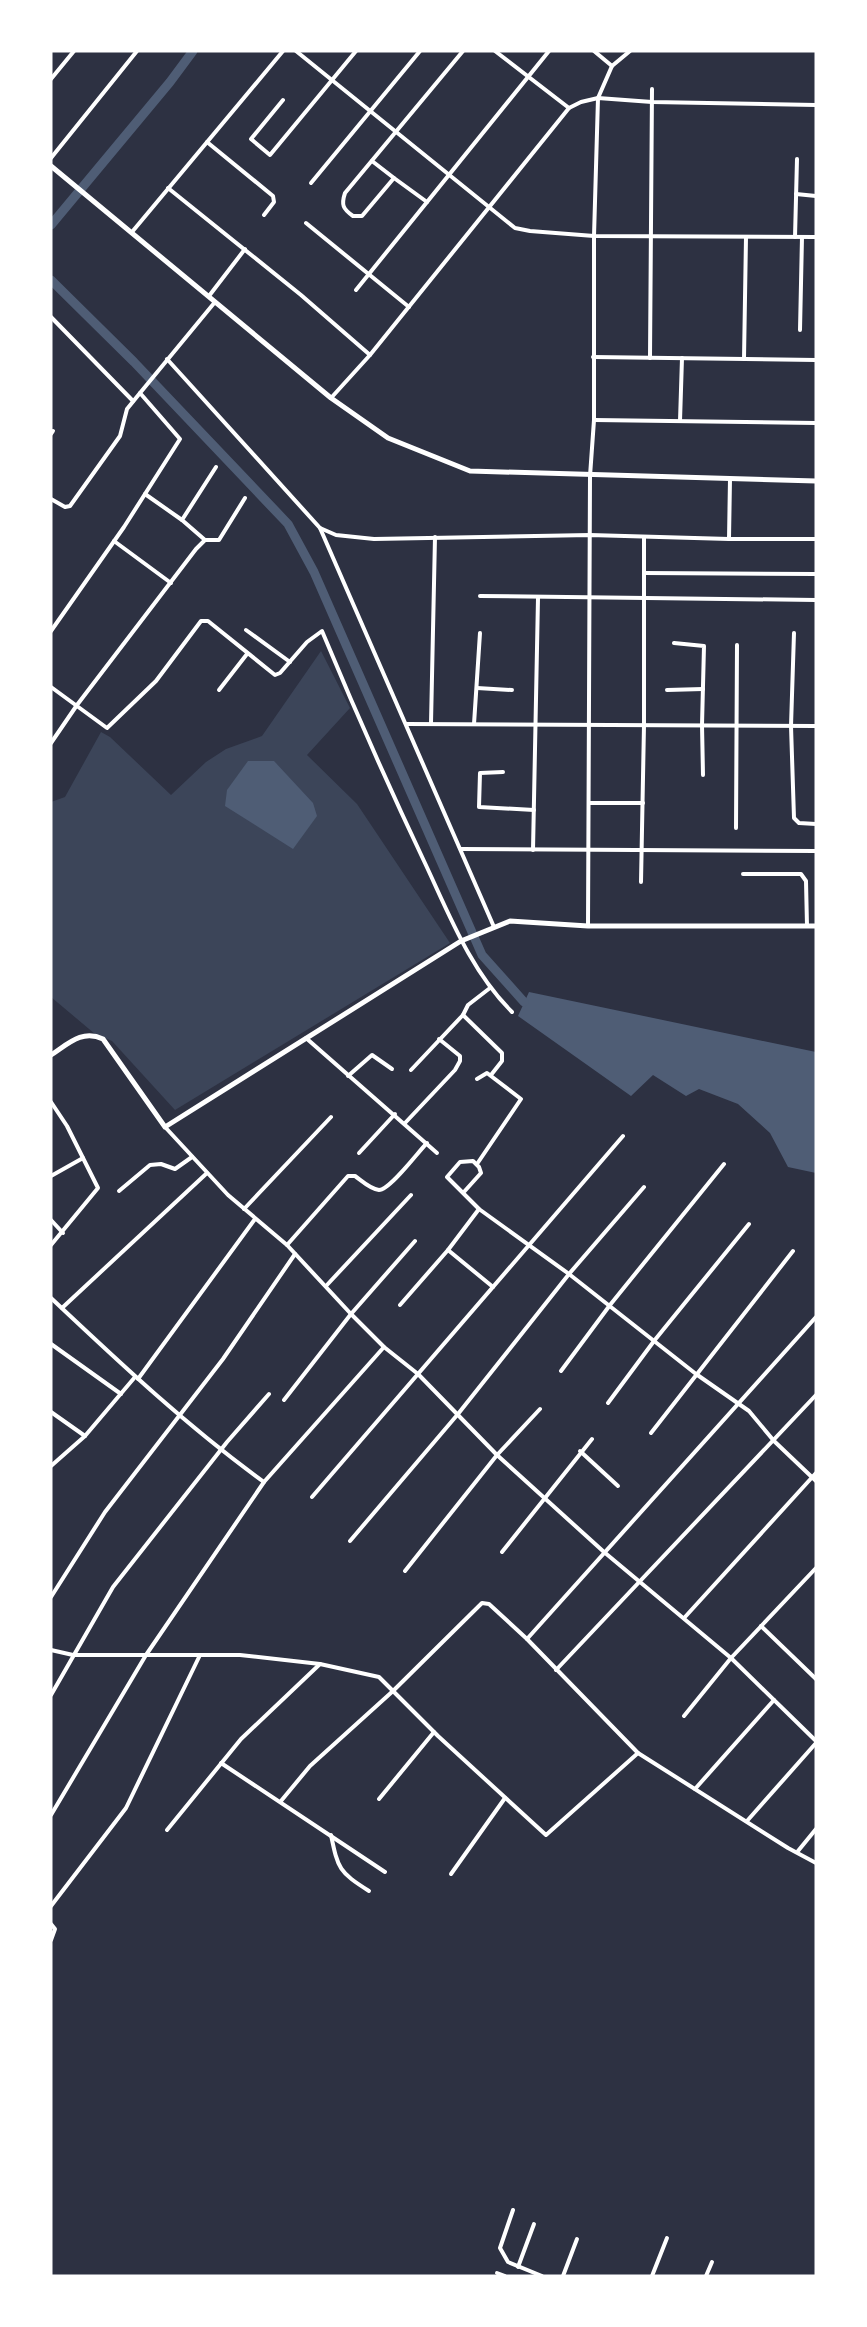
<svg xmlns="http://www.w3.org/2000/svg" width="867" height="2327" viewBox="0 0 867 2327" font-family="'Work Sans',sans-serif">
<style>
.green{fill:#3c4559}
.water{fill:#4f5d75}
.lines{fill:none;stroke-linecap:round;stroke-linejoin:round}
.canal{stroke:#4f5d75;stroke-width:9}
.minor{stroke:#fff;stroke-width:4}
.tertiary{stroke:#fff;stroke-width:5}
</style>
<rect width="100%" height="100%" fill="#2d3142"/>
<polygon class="green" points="321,651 350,708 307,755 357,804 450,943 175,1110 112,1041 95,1034 51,997 51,802 65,797 101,732 110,737 171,795 206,762 226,749 262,736"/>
<g class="water">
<polygon points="248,761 274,761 313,803 317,816 293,849 225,806 227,790"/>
<polygon points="529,992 816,1052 816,1173 788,1167 770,1133 738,1104 699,1089 686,1096 653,1075 631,1096 518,1016"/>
</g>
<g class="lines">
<g class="canal">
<polyline points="51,225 170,82 193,51"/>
<polyline points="51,280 134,362 288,524 314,572 482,955 524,1002"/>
</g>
<g class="minor">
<polyline points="296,51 515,228 530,231 594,236 816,237"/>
<polyline points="495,51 569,108"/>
<polyline points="594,51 612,66"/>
<polyline points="51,79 74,51"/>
<polyline points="283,100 251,139 270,155 356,51"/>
<polyline points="207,142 273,196 274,202 264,215"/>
<polyline points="51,158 137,51"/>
<polyline points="372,161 394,178"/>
<polyline points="311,183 420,51"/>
<polyline points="168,188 301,295 370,355"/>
<polyline points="796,194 816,196"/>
<path d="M427,202L394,178L362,216H353C343,209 341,205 345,193L463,51"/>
<polyline points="306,223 409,307"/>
<polyline points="132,232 283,51"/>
<polyline points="795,237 797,159"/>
<polyline points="356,290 549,51"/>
<polyline points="209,296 245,249"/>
<polyline points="51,317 133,401"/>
<polyline points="800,330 802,237"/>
<polyline points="593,357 816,360"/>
<polyline points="650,358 652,89"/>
<polyline points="167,359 320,528 336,535 374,539 590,535 729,539 730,479"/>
<polyline points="744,359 746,237"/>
<polyline points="331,398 370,355 569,108 581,102 598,98 612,66 630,51"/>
<polyline points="594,420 816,423"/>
<polyline points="680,421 682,358"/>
<polyline points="51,434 53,431"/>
<polyline points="145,494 182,520"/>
<polyline points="51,499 65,507 70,506 120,436 127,409 140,393"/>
<polyline points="320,528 494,927"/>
<polyline points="729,539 816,539"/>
<polyline points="205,540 182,520 216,467"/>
<polyline points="114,541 171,583"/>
<polyline points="644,573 816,574"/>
<polyline points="480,596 816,600"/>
<polyline points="246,630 290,662"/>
<polyline points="51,631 124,527 180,439 140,393 215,302"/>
<polyline points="794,633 791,726 794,818 799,823 816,824"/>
<polyline points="674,643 704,646 702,725 703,775"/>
<path d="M51,687L107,728L156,681L201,621H208L275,675L280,673L307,642L322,631C354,708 388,785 424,861C449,914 470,970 512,1012"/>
<polyline points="477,688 512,690"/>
<polyline points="219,690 247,654"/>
<polyline points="667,690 703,689"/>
<polyline points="431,723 435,537"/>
<polyline points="407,724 816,726"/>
<polyline points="474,724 480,633"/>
<polyline points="51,743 77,705 196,549 205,540 219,540 245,498"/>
<polyline points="503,772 480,773 479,807 534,810"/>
<polyline points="589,803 643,803"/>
<polyline points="736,828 737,645"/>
<polyline points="461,849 816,851"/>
<polyline points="533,850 538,598"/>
<polyline points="743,874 801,874 806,881 807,926"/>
<polyline points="641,882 644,725 644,537"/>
<polyline points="588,926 590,476 594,420 594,236 598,98 652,102 816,105"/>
<polyline points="463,1015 502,1053 502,1061 491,1075"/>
<polyline points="306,1038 437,1153"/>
<polyline points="411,1070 463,1015 468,1005 490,988"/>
<polyline points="348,1076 372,1055 392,1069"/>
<polyline points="477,1079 487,1073 521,1099 477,1164"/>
<polyline points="51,1102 67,1126 98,1188 51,1245"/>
<polyline points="405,1123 455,1070 460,1061 460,1056 439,1039"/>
<polyline points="165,1127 228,1195 287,1245 351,1314 384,1347 418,1374 497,1455 604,1552 731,1658 816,1741"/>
<polyline points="359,1153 395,1114"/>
<polyline points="51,1176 83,1158"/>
<polyline points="119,1191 150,1165 161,1164 175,1169 192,1157"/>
<polyline points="463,1193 481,1173 479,1167 473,1161 460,1162 447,1177 479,1209 569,1274 696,1374 749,1411 774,1441 816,1481"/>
<polyline points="244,1209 331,1117"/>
<polyline points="479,1209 448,1250 493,1287"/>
<polyline points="51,1220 63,1233"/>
<path d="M287,1245L348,1176H355C362,1181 370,1189 379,1190C390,1190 418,1152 427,1143"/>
<polyline points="326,1286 411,1195"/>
<path d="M51,1298C120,1363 188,1427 264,1482L146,1655L51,1815"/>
<polyline points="400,1305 448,1250"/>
<polyline points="62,1308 207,1173"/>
<polyline points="51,1344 121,1394"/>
<polyline points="561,1371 610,1305 724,1164"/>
<polyline points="138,1379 255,1219"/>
<polyline points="284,1400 351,1314 415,1241"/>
<polyline points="608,1403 654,1341 749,1224"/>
<polyline points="51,1412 85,1436"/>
<polyline points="651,1433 793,1251"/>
<polyline points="580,1451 618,1486"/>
<polyline points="51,1466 85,1436 135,1377"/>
<polyline points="264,1482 384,1347"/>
<polyline points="312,1497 623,1136"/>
<polyline points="350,1541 458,1414 569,1274 644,1187"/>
<polyline points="502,1552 592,1439"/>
<polyline points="405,1571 497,1455 540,1409"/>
<polyline points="51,1597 105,1512 223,1359 295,1254"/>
<polyline points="685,1617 816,1473"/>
<polyline points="761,1626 816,1679"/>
<polyline points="527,1639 816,1317"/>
<polyline points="51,1650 73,1655 240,1655 320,1664 379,1677 438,1736 546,1835 638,1753 788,1848 816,1863"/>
<polyline points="556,1670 816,1395"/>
<polyline points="51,1695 113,1587 227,1442 269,1394"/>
<polyline points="684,1716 731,1658 816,1568"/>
<polyline points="221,1763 385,1872"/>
<polyline points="695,1789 774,1700"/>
<polyline points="379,1799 434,1732"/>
<polyline points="281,1801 310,1766 393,1691 482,1603 489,1604 527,1639 638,1753"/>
<polyline points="747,1821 816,1743"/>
<polyline points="167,1830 241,1739 320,1664"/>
<path d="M331,1835C338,1869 339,1872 369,1891"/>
<polyline points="798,1851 816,1829"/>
<polyline points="451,1874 505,1798"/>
<polyline points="51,1906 126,1808 200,1655"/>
<polyline points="51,1924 55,1929 51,1940"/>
<polyline points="513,2210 500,2248 508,2262 542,2276"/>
<polyline points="518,2267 534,2224"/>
<polyline points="497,2273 505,2276"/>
<polyline points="563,2276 577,2239"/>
<polyline points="652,2276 667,2238"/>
<polyline points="706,2276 712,2262"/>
</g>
<g class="tertiary">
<polyline points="51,166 331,398 388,438 470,471 816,481"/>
<path d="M51,1055C68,1044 82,1029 103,1039L165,1127L461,941L510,921L588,926H816"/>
</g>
</g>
<rect width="867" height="2327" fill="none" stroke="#ffffff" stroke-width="105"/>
</svg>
